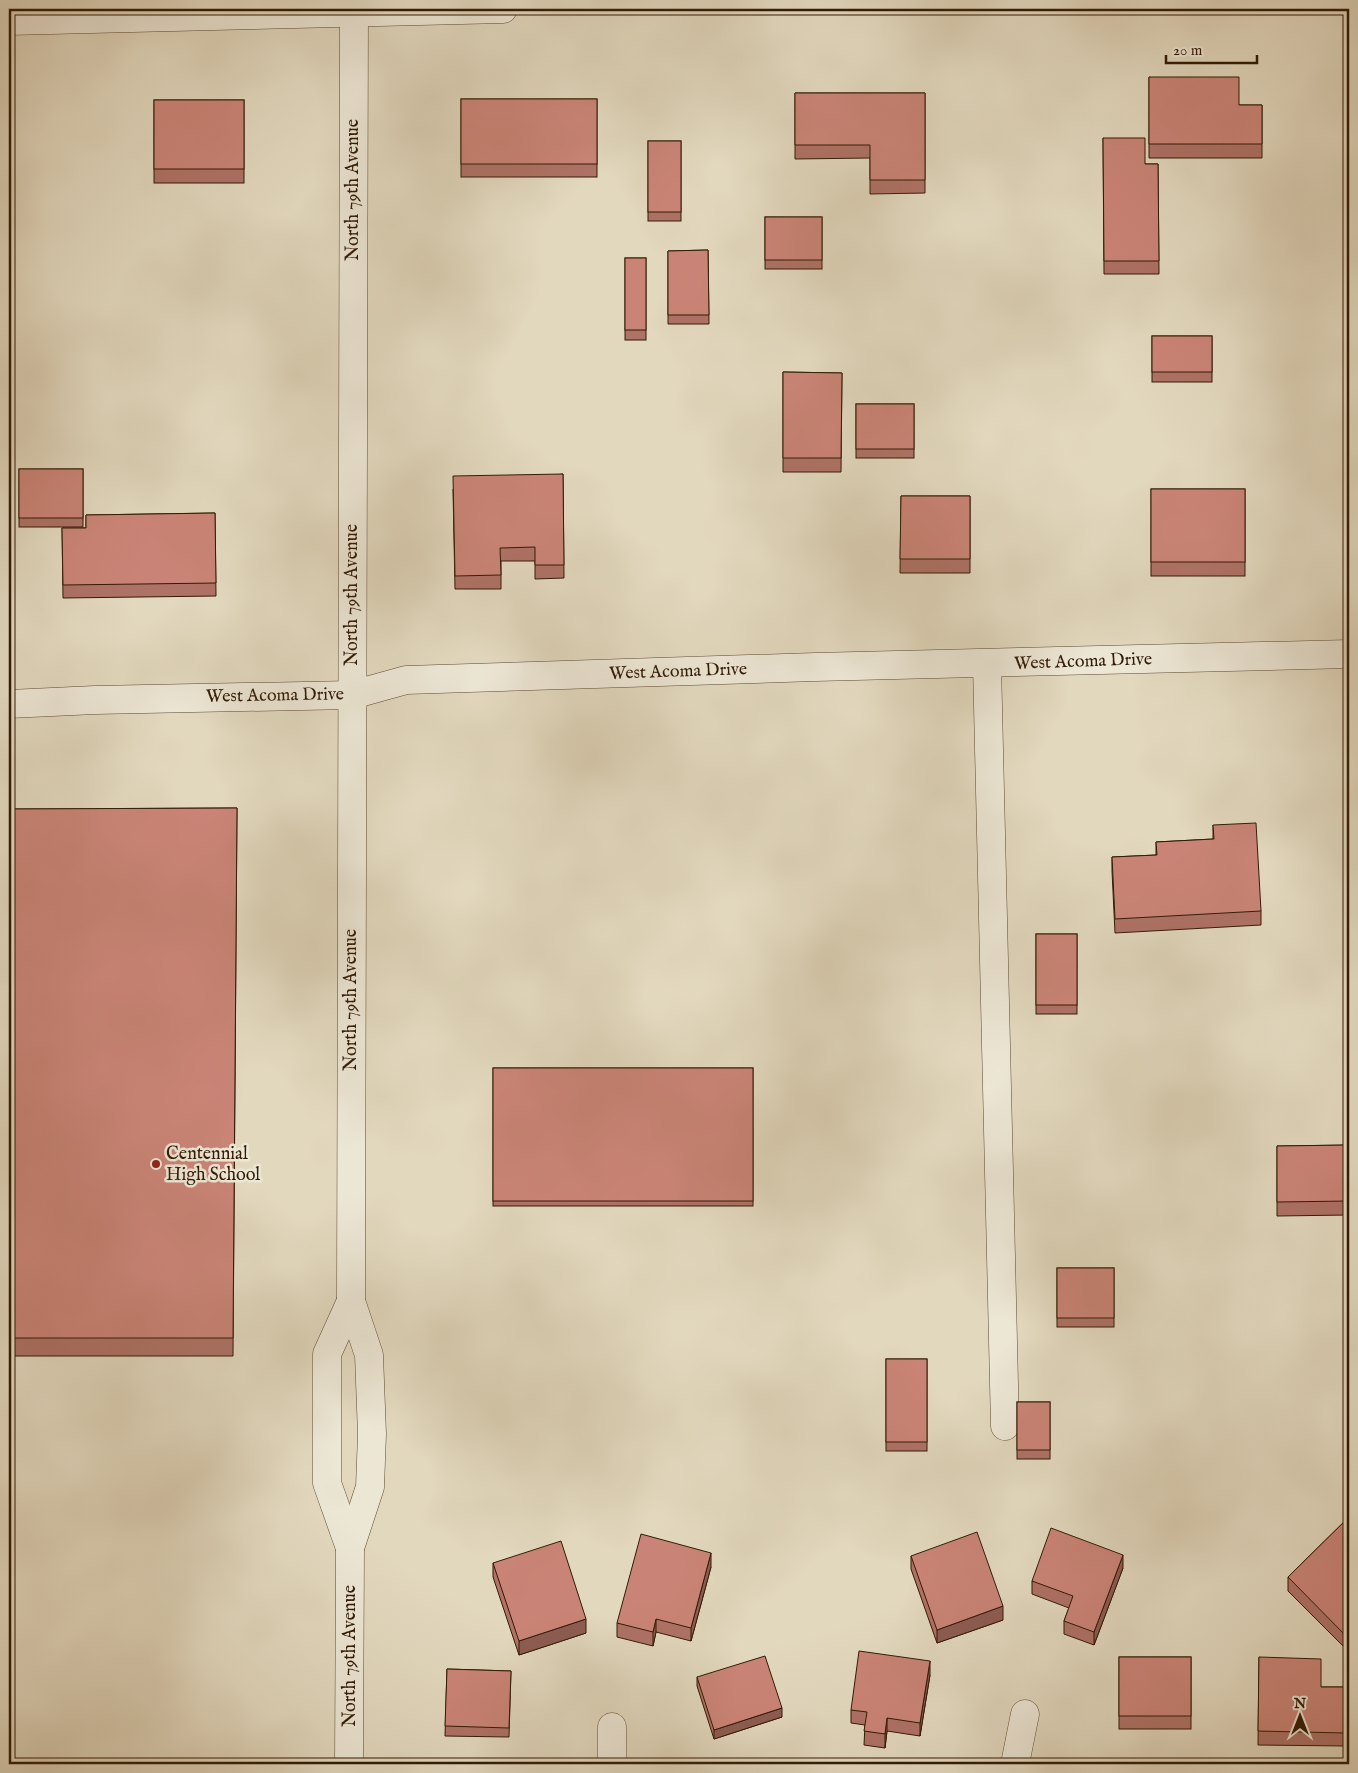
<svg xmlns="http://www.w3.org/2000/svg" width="1358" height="1773" viewBox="0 0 1358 1773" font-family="'IM FELL English',serif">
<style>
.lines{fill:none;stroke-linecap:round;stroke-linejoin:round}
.minor-casing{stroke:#5e4a33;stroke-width:29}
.minor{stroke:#ece6d5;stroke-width:28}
.wall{fill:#ae7266;stroke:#321b05}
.shaded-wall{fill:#8d5c53;stroke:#321b05}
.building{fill:#ca8477;stroke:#321b05}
.poi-dot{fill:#8f2418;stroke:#ece6d5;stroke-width:2}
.labels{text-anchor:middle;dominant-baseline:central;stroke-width:5;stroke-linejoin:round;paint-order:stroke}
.street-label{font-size:18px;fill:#321b05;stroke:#ece6d5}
.poi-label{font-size:18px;fill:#321b05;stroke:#ece6d5;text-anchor:start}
</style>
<rect width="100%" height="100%" fill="#e2d8be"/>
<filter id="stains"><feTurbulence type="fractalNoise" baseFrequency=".004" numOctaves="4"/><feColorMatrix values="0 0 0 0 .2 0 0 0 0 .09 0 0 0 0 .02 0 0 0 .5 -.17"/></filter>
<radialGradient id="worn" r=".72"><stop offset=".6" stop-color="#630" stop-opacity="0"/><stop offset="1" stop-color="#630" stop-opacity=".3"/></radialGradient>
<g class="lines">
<defs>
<g id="minor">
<polyline points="9,21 503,9"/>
<polyline points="987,664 1005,1426"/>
<polyline points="9,704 95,700 352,695 406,680 815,667 1349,654"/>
<polyline points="350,1548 327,1483 327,1354 351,1301"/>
<polyline points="612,1727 612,1764"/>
<polyline points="349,1764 350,1548 370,1487 372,1434 369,1355 351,1301 354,9"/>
<polyline points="1015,1764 1025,1714"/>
</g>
</defs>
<use href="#minor" class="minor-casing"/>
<use href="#minor" class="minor"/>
</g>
<g class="wall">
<polygon points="1149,77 1239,105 1262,105 1262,158 1149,158"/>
<polygon points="795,93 925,93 925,193 870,194 870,158 795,159"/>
<rect x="461" y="99" width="136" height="78"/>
<rect x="154" y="100" width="90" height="83"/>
<polygon points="1103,138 1145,164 1158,164 1159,274 1104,274"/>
<rect x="648" y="141" width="33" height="80"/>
<rect x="765" y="217" width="57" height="52"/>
<polygon points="708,250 709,324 668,324 668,251"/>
<rect x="625" y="258" width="21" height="82"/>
<rect x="1152" y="336" width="60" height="46"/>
<polygon points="783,372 842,373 841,472 783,472"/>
<rect x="856" y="404" width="58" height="54"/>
<rect x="19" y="469" width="64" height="58"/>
<polygon points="563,474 564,578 535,579 535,561 501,561 501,589 455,589 453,489"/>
<rect x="1151" y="489" width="94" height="87"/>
<polygon points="901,496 970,496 970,573 900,573"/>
<polygon points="215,513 216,596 63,598 62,528 86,528 86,515"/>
<polygon points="237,808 233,1356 9,1356 9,809"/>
<polygon points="1213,825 1261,911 1261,925 1115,933 1112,871 1112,857 1156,855 1156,842 1213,839"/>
<rect x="1036" y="934" width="41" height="80"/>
<rect x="493" y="1068" width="260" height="138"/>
<polygon points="1349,1145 1349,1215 1277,1216 1277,1146"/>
<rect x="1057" y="1268" width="57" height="59"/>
<rect x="886" y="1359" width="41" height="92"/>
<rect x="1017" y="1402" width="33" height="57"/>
<polygon points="1349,1517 1349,1652 1288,1591 1288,1577"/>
<polygon points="911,1556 1003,1620 937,1643 911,1569"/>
<polygon points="493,1563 586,1633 519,1655 493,1577"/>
<polygon points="711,1567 691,1641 656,1632 653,1646 617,1637 617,1623"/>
<polygon points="1123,1568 1094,1645 1064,1634 1064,1621 1069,1608 1032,1594 1032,1581"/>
<rect x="1119" y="1657" width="72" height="72"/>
<polygon points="1259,1657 1321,1687 1346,1687 1345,1746 1258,1745"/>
<polygon points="447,1669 511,1671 509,1737 445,1736"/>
<polygon points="930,1675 920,1736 887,1731 885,1748 864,1745 865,1725 851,1723 851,1710"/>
<polygon points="697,1677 782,1717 714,1739 697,1686"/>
</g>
<g class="shaded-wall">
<polygon points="711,1553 711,1567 691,1641 691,1628"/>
<polygon points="1123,1555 1123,1568 1094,1645 1094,1632"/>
<polygon points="1003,1606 1003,1620 937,1643 937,1630"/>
<polygon points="586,1619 586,1633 519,1655 519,1641"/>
<polygon points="656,1619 656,1632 653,1646 653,1632"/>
<polygon points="930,1661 930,1675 920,1736 920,1723"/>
<polygon points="782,1708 782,1717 714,1739 714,1730"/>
<polygon points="887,1718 887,1731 885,1748 885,1734"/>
</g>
<g class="building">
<polygon points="1149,77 1239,77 1239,105 1262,105 1262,144 1149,144"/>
<polygon points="795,93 925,93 925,180 870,180 870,145 795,145"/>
<rect x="461" y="99" width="136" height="65"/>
<rect x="154" y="100" width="90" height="69"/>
<polygon points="1103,138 1145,138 1145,164 1158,164 1159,261 1104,261"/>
<rect x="648" y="141" width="33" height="71"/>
<rect x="765" y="217" width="57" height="43"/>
<polygon points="708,250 709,315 668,315 668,251"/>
<rect x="625" y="258" width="21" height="72"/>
<rect x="1152" y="336" width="60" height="36"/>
<polygon points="783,372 842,373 841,458 783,458"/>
<rect x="856" y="404" width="58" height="45"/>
<rect x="19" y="469" width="64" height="49"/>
<polygon points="563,474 564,565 535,565 535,547 500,548 501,575 455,576 453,476"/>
<rect x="1151" y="489" width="94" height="73"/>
<polygon points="901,496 970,496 970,559 900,559"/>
<polygon points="215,513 216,583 63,585 62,528 86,528 86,515"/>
<polygon points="237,808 233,1338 9,1338 9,809"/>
<polygon points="1256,823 1261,911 1115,919 1112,857 1157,855 1156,842 1214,839 1213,825"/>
<rect x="1036" y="934" width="41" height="71"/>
<rect x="493" y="1068" width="260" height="133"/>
<polygon points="1349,1145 1349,1201 1277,1202 1277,1146"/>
<rect x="1057" y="1268" width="57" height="50"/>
<rect x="886" y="1359" width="41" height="83"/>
<rect x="1017" y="1402" width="33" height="48"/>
<polygon points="1349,1517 1349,1639 1288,1577"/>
<polygon points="1051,1528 1123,1555 1094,1632 1064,1621 1073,1596 1032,1581"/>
<polygon points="977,1532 1003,1606 937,1630 911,1556"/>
<polygon points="641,1534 711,1553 691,1628 656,1619 653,1632 617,1623"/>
<polygon points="561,1541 586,1619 519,1641 493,1563"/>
<polygon points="859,1651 930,1661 920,1723 887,1718 885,1734 864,1731 867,1712 851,1710"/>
<polygon points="765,1656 782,1708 714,1730 697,1677"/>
<rect x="1119" y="1657" width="72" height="59"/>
<polygon points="1259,1657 1321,1659 1321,1687 1346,1687 1345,1733 1258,1731"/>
<polygon points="447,1669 511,1671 509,1728 445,1726"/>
</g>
<circle class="poi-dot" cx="156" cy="1164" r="5"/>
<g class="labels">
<g class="street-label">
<text transform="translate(353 190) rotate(-90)">North 79th Avenue</text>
<text transform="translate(352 595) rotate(-90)">North 79th Avenue</text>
<text transform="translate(1083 662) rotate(-2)">West Acoma Drive</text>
<text transform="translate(678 672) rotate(-2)">West Acoma Drive</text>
<text transform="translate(275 696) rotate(-1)">West Acoma Drive</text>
<text transform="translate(351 1000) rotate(-90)">North 79th Avenue</text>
<text transform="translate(350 1656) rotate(-90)">North 79th Avenue</text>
</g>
<g class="poi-label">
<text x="166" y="1154">Centennial<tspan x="166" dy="21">High School</tspan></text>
</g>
</g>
<rect width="1358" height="1773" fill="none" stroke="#e2d8be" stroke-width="30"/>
<rect x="10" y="10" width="1338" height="1753" fill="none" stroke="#321b05" stroke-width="2.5"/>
<rect x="15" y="15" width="1328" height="1743" fill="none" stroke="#321b05"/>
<g transform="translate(1300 1716)" stroke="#ece6d5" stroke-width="4" paint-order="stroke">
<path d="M0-4L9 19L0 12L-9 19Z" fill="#321b05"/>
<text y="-8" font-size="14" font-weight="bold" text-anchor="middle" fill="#321b05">N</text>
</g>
<path d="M1166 55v8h91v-8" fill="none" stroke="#321b05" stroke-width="2.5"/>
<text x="1173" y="55" font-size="15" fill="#321b05" stroke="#ece6d5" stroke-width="4" paint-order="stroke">20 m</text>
<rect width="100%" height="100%" filter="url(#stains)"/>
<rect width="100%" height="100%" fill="url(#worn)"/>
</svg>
